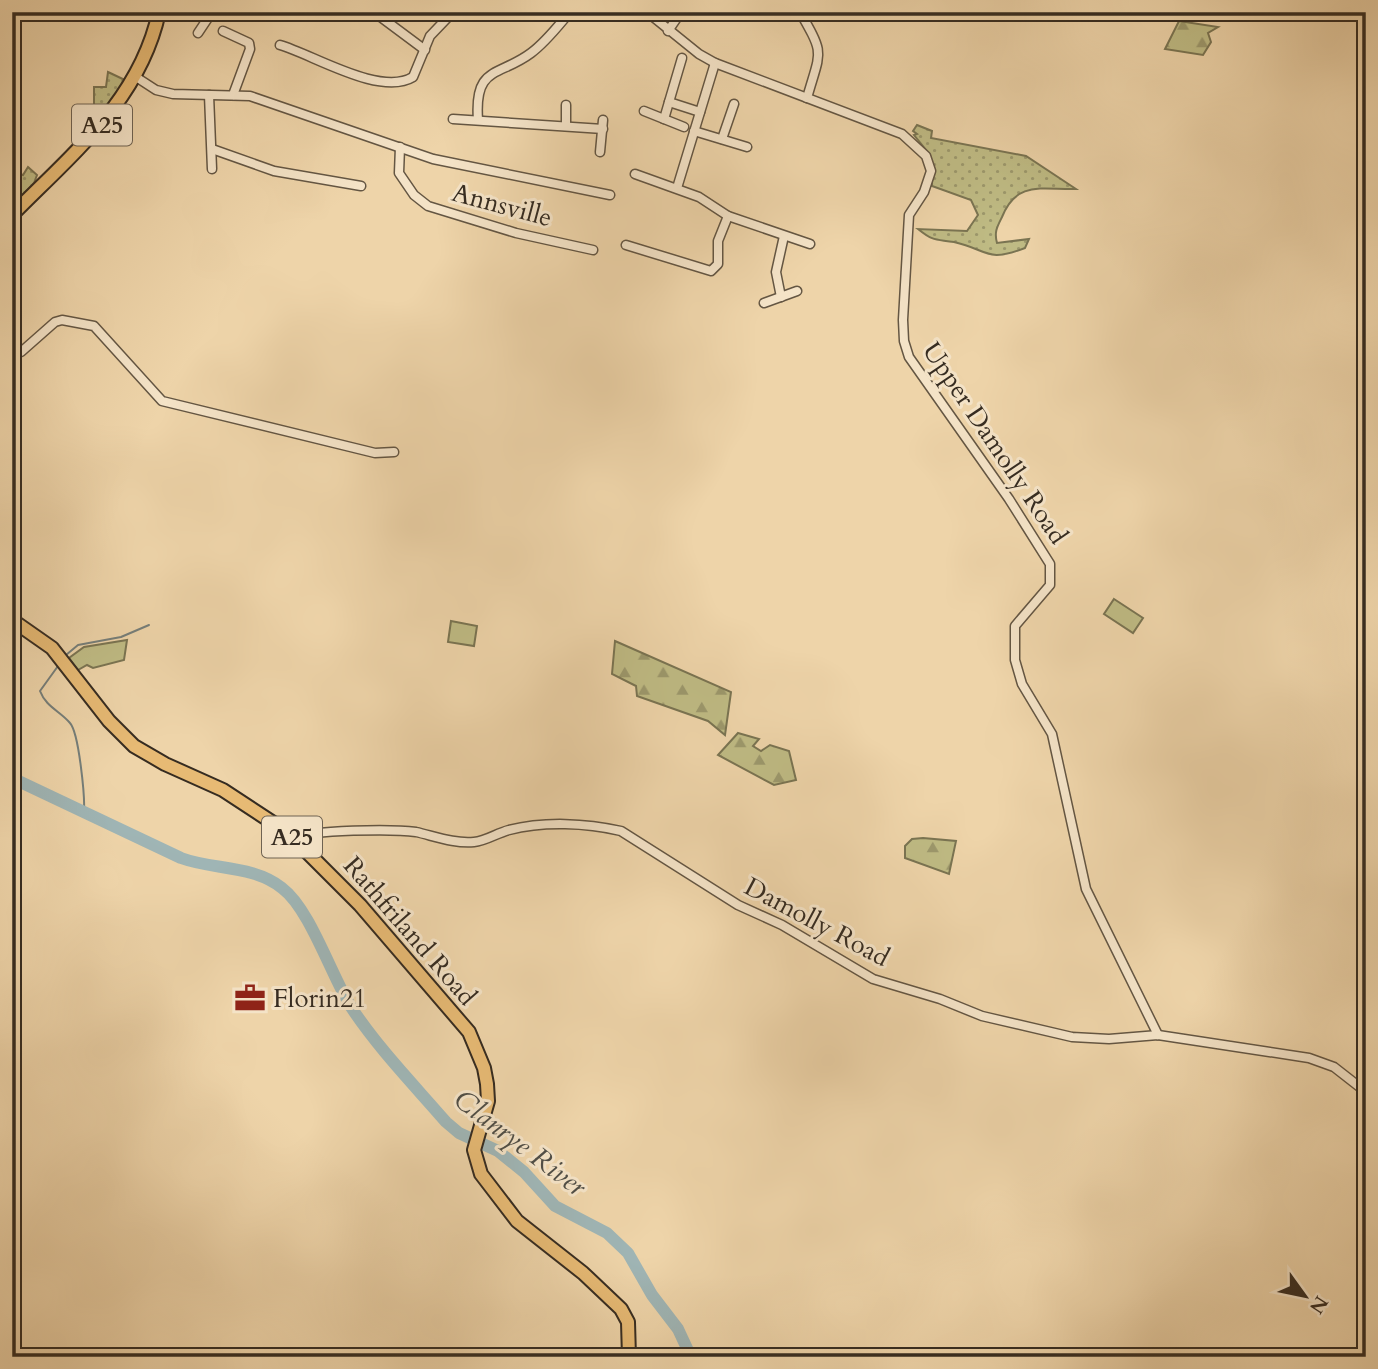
<svg xmlns="http://www.w3.org/2000/svg" width="1378" height="1369" viewBox="0 0 1378 1369" font-family="Cardo,serif">
<style>
.grass{fill:url(#grass-dots);stroke:#7a7452;stroke-width:2}
.forest{fill:url(#forest-firs);stroke:#7a7452;stroke-width:2}
.park{fill:#bfbb84;stroke:#7a7452;stroke-width:2}
.lines{fill:none;stroke-linecap:round;stroke-linejoin:round}
.stream{stroke:#757e7a;stroke-width:2}
.river{stroke:#9fb5b5;stroke-width:12}
.minor-casing{stroke:#645643;stroke-width:11}
.primary-casing{stroke:#362c21;stroke-width:16}
.minor{stroke:#f4e3c7;stroke-width:8}
.primary{stroke:#e7ba74;stroke-width:12}
.labels{text-anchor:middle;dominant-baseline:central;stroke-width:6;stroke-linejoin:round;paint-order:stroke}
.shield{fill:#f4e3c7;stroke:#6f6353;stroke-width:2}
.shield-label{font-size:24px;font-weight:bold;fill:#362c21}
.street-label{font-size:26px;fill:#362c21;stroke:#f4e3c7}
.poi-label{font-size:26px;fill:#362c21;stroke:#f4e3c7;text-anchor:start}
.water-label{font-size:28px;font-style:italic;fill:#504e46;stroke:#f4e3c7}
</style>
<defs>
<pattern id="grass-dots" width="8" height="8" patternUnits="userSpaceOnUse" patternTransform="scale(1.75)"><rect width="8" height="8" fill="#bfbb84"/><path d="M2 2h.1M6 6h.1" fill="none" stroke="#9c986c" stroke-width="1.8" stroke-linecap="round"/></pattern>
<pattern id="forest-firs" width="22" height="20" patternUnits="userSpaceOnUse" patternTransform="scale(1.75)"><rect width="22" height="20" fill="#bfbb84"/><path d="M5 1l3.5 6h-7zM16 11l3.5 6h-7z" fill="#9c986c"/></pattern>
</defs>
<rect width="100%" height="100%" fill="#eed4a9"/>
<filter id="stains"><feTurbulence type="fractalNoise" baseFrequency=".00286" numOctaves="4"/><feColorMatrix values="0 0 0 0 .2 0 0 0 0 .09 0 0 0 0 .02 0 0 0 .5 -.17"/></filter>
<radialGradient id="worn" r=".72"><stop offset=".6" stop-color="#630" stop-opacity="0"/><stop offset="1" stop-color="#630" stop-opacity=".3"/></radialGradient>
<g class="grass">
<polygon points="108,72 127,81 108,111 94,111 94,87 106,87"/>
<path d="M917,125L932,131L931,138L1026,156L1076,189C1042,190 1017,180 1002,217C997,227 994,232 997,243L1029,239L1025,248C986,263 989,250 954,242C936,239 934,242 918,229L967,231L978,215L971,200L932,186L930,155L914,135L917,134L913,131Z"/>
<polygon points="28,167 37,175 34,183 12,206 12,172 23,175"/>
</g>
<g class="forest">
<polygon points="1179,21 1218,27 1208,33 1211,42 1203,55 1165,49"/>
<polygon points="615,641 731,692 725,735 708,721 637,696 636,686 612,674"/>
<polygon points="738,733 759,739 753,746 761,751 770,745 789,751 796,780 774,785 718,755"/>
<polygon points="923,838 956,841 949,874 905,858 905,846 912,839"/>
</g>
<g class="park">
<polygon points="1114,599 1143,618 1133,633 1104,614"/>
<polygon points="451,621 477,626 474,646 448,642"/>
<polygon points="127,640 124,660 93,668 87,665 78,670 69,658 84,647"/>
</g>
<g class="lines">
<g class="stream">
<polyline points="66,655 78,645 121,637 149,625"/>
<path d="M58,666L40,691C46,707 60,711 70,723C79,733 85,797 84,812"/>
</g>
<path class="river" d="M12,778L181,858C213,870 253,865 282,888C310,909 331,975 351,1007C378,1048 414,1085 446,1122L459,1133L498,1151L524,1172L555,1206L607,1233L628,1253L652,1295L678,1329L691,1357"/>
<defs>
<g id="minor">
<polyline points="374,12 425,50"/>
<polyline points="647,12 699,54 715,63 902,134 926,156 931,171 924,192 909,215 903,320 904,341 909,357 1009,499 1050,564 1050,585 1015,626 1015,660 1022,684 1052,734 1086,889 1158,1035"/>
<path d="M800,12C825,56 821,49 807,98"/>
<polyline points="223,31 249,43 250,49 233,95"/>
<polyline points="668,31 681,12"/>
<polyline points="198,33 212,12"/>
<path d="M280,45C312,54 380,97 413,77L430,36L453,12"/>
<polyline points="136,77 156,90 173,94 250,96 433,159 610,195"/>
<polyline points="209,95 212,169"/>
<polyline points="669,102 700,112"/>
<polyline points="644,111 684,127"/>
<polyline points="453,119 603,129"/>
<polyline points="664,119 682,58"/>
<path d="M478,120C474,65 499,77 531,53C546,42 558,26 570,12"/>
<polyline points="566,126 566,105"/>
<polyline points="694,131 747,147"/>
<polyline points="722,139 734,104"/>
<polyline points="400,147 399,173 414,195 428,206 516,233 593,250"/>
<polyline points="212,149 274,171 361,186"/>
<polyline points="600,152 603,120"/>
<polyline points="677,188 715,63"/>
<polyline points="728,216 810,244"/>
<polyline points="626,245 711,271 718,264 718,241 728,216 699,197 635,174"/>
<polyline points="781,297 776,272 784,236"/>
<polyline points="764,303 797,291"/>
<polyline points="12,351 21,352 55,322 62,320 94,326 162,401 375,453 394,452"/>
<path d="M295,839C310,829 395,829 416,832C434,836 455,844 474,842C486,841 497,833 509,830C544,821 586,823 621,831L738,905L782,925L873,979L940,999L982,1016L1072,1037L1109,1039L1158,1035L1309,1058L1334,1067L1366,1092"/>
</g>
<g id="primary">
<path d="M12,215C72,154 140,100 159,12"/>
<polyline points="12,620 52,648 109,721 134,746 165,764 223,790 287,832 360,905 469,1032 484,1068 487,1084 488,1101 474,1150 481,1174 517,1221 583,1273 621,1309 628,1322 629,1357"/>
</g>
</defs>
<use href="#minor" class="minor-casing"/>
<use href="#primary" class="primary-casing"/>
<use href="#minor" class="minor"/>
<use href="#primary" class="primary"/>
</g>
<defs>
<symbol id="office-bare" viewBox="-9 -9 18 18"><path d="M-6-3h4V-5.5h4V-3h4V5H-6ZM-1-4.5V-3h2v-1.5ZM-6 0V1H6V0Z" fill="#8f2418" stroke="#f4e3c7" stroke-width="2.5" paint-order="stroke"/></symbol>
</defs>
<g fill-rule="evenodd">
<use href="#office-bare" x="228" y="976" width="44" height="44"/>
</g>
<g class="labels">
<g class="shield">
<rect x="72" y="104.5" width="60" height="41" rx="5"/>
<rect x="262" y="816.5" width="60" height="41" rx="5"/>
</g>
<g class="shield-label">
<text x="102" y="125">A25</text>
<text x="292" y="837">A25</text>
</g>
<g class="street-label">
<text transform="translate(502 205) rotate(15)">Annsville</text>
<text transform="translate(995 443) rotate(56)">Upper Damolly Road</text>
<text transform="translate(817 922) rotate(28)">Damolly Road</text>
<text transform="translate(410 931) rotate(49)">Rathfriland Road</text>
</g>
<g class="poi-label">
<text x="273" y="998">Florin21</text>
</g>
<g class="water-label">
<text transform="translate(520 1143) rotate(37)">Clanrye River</text>
</g>
</g>
<rect width="1378" height="1369" fill="none" stroke="#eed4a9" stroke-width="42"/>
<rect x="14" y="14" width="1350" height="1341" fill="none" stroke="#362c21" stroke-width="3.5"/>
<rect x="21" y="21" width="1336" height="1327" fill="none" stroke="#362c21" stroke-width="2"/>
<g transform="translate(1305 1296) rotate(123)" stroke="#f4e3c7" stroke-width="5" paint-order="stroke">
<path d="M0-5L12 26L0 18L-12 26Z" fill="#362c21"/>
<text y="-10" font-size="19" font-weight="bold" text-anchor="middle" fill="#362c21">N</text>
</g>
<rect width="100%" height="100%" filter="url(#stains)"/>
<rect width="100%" height="100%" fill="url(#worn)"/>
</svg>
